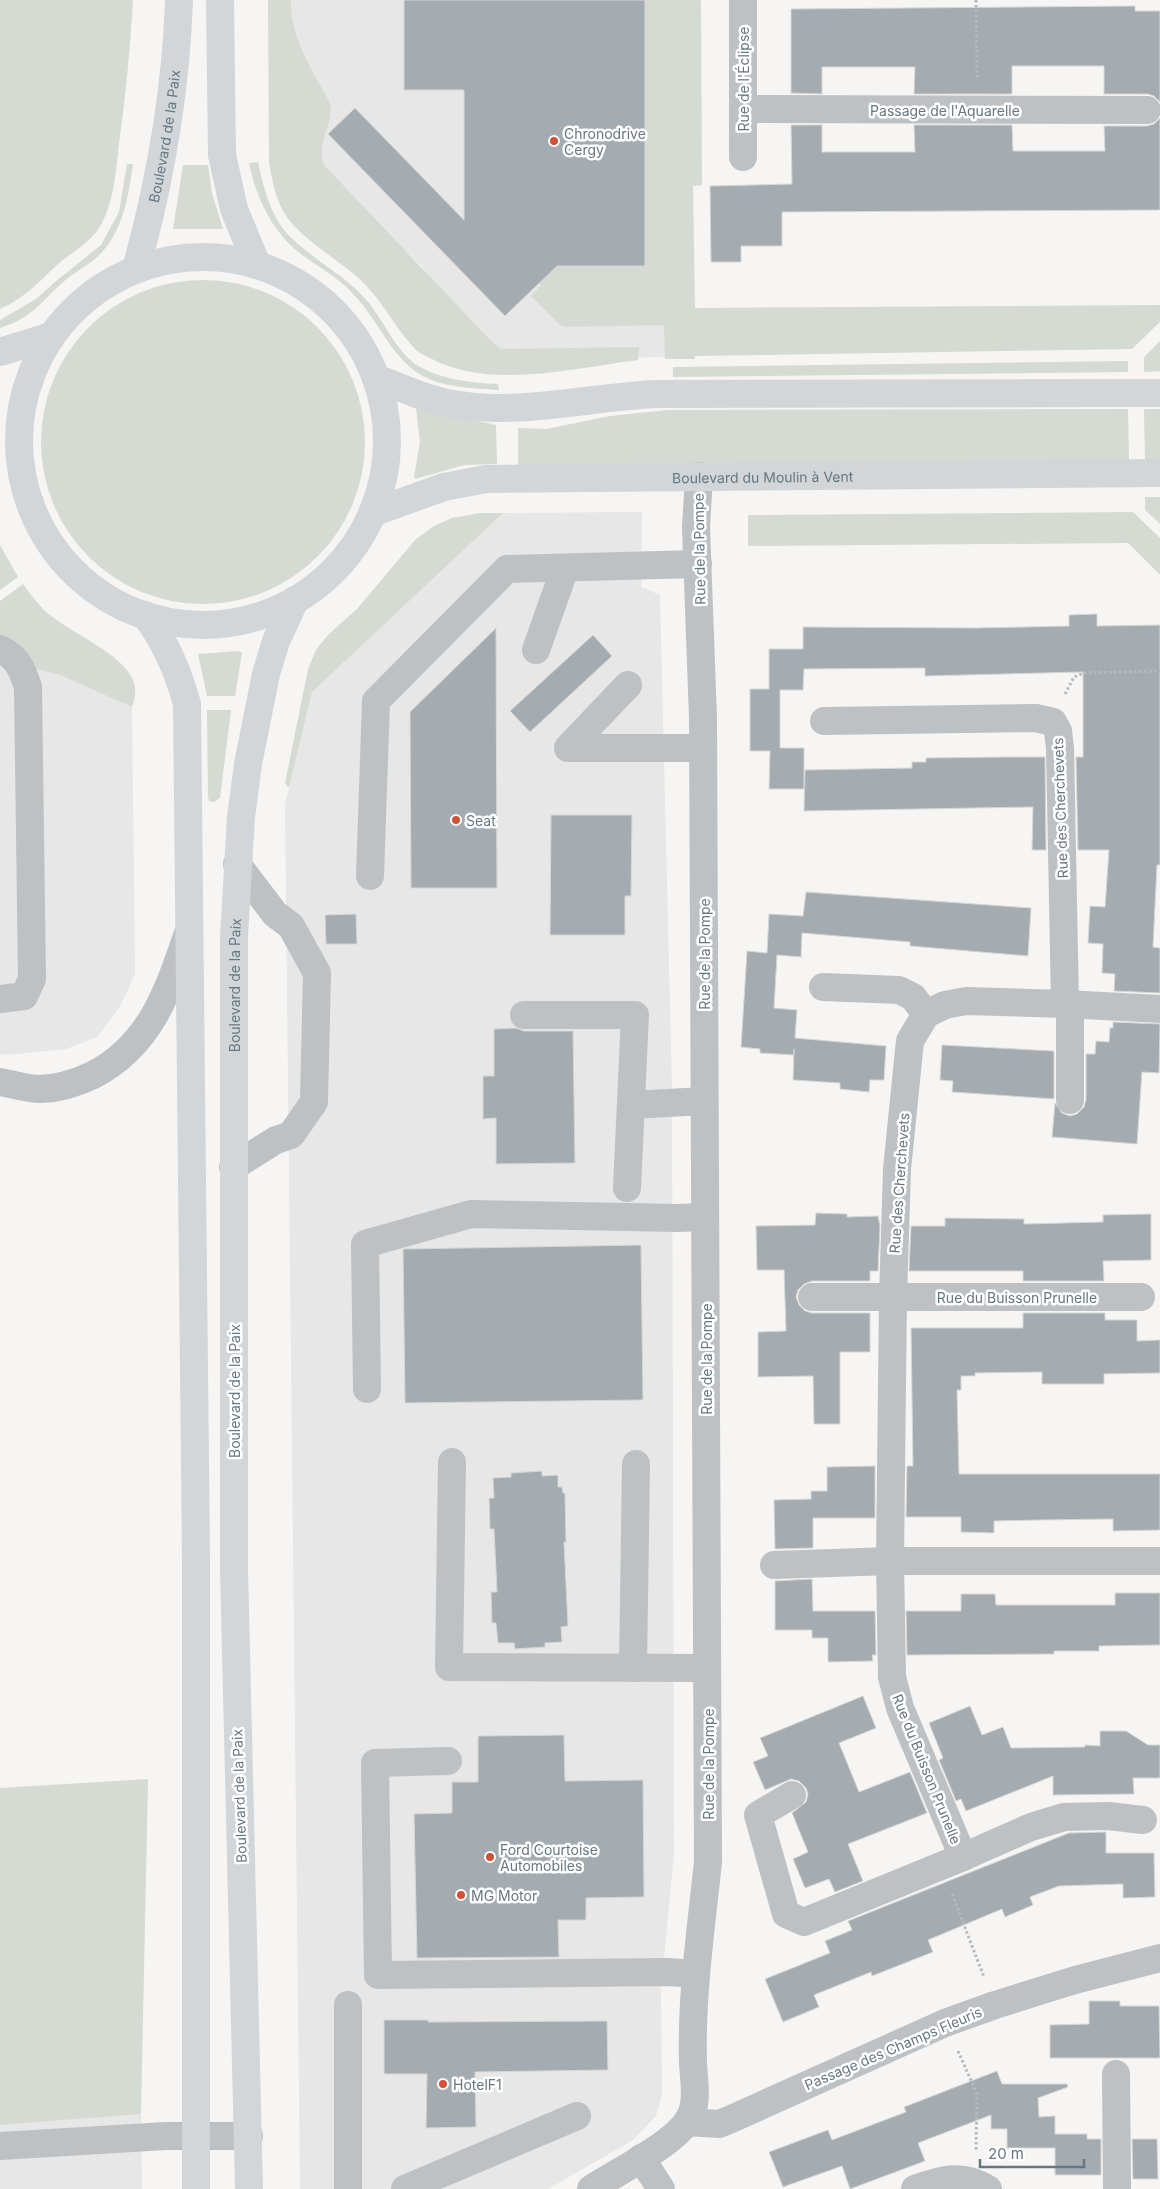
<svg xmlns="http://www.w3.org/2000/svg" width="1160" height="2189" viewBox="0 0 1160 2189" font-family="Inter,sans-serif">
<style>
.built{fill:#e6e7e6}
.green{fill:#d5dad2}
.building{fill:#a5acb1;stroke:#d7d7d5}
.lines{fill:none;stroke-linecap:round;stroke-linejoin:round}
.path{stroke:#b7babc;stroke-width:3;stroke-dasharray:2.5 2.5;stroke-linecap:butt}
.minor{stroke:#bdc1c4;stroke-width:28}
.major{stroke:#d2d6d9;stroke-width:28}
.poi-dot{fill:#d25036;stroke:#fff;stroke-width:2}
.labels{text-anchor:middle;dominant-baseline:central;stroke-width:5;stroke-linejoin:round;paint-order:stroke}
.street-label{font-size:14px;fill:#677781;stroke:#fff}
.poi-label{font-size:14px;fill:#677781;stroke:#fff;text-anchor:start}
</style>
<rect width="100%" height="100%" fill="#f6f5f3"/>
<g class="built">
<polygon points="277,0 692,0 694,356 503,362 465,340 421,265 356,206 278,171"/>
<polygon points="642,512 641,587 660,595 672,1089 674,1854 661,1988 662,2095 656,2116 633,2140 548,2189 300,2189 285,805 312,692 503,513"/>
<polygon points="0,624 60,675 132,707 135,974 120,1007 97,1037 66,1049 7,1055 0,1054"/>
<polygon points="141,2114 142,2189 0,2189 0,2125"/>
</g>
<g class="green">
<path d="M0,0H133C130,48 126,96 119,143C116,171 114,204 99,228C88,245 71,252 57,265C39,282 23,299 0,309Z"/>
<path d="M268,0H291C289,37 313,71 330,103C335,124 315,141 324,165L492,342L501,349L639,347L638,360C574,368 491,390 432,359C427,356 420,354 416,350C394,327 381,297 356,276C334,257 296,235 283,211C275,196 272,179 269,163Z"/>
<polygon points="645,0 701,0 702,185 693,186 695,308 1160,305 1160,322 1132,349 695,356 695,359 665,359 664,325 568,327 560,325 531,296 541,285 523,269 523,266 645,266"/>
<path d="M258,162C263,185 269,211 284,230C308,258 344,273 368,302C385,322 396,353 420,367C444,380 472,383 498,384L499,390C474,388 443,388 421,375C391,357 378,320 355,296C340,278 319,268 301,254C272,232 256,197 249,163Z"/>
<path d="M127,164H133C128,198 123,234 96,258C85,267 72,274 62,283C39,304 32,318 0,328V320L36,299L55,282L101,245L119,212Z"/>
<polygon points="183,165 208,165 212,193 223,229 173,229"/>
<circle cx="203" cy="442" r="162"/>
<polygon points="1160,341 1160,371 1144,372 1144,357"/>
<polygon points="1128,361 1128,372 673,377 673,367"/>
<polygon points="416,408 496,425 497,464 465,465 415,479 414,477 420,442"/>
<polygon points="1128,409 1129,460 518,466 518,428 546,429 610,416 668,410"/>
<polygon points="1144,409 1160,409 1160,460 1145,460"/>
<polygon points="1145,497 1160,497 1160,524 1145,510"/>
<polygon points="1133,512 1160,538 1160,575 1128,543 748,546 748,515"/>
<polygon points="480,513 503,513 312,692 289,788 285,783 308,669 316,650 328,635 357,609 416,539 434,526 452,518"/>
<polygon points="0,545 18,577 0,590"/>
<path d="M23,584C30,593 37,603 45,611C69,633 120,651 133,680C137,689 135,699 132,707L60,675L29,667L0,636V601Z"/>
<polygon points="239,651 242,653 235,696 207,696 198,654"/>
<polygon points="207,710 231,710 220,798 214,802 209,801 208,797"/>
<polygon points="148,1779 141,2114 0,2125 0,1788"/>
</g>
<g class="building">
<polygon points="404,0 645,0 645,266 557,266 505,316 328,134 355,108 464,220 464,90 404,90"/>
<polygon points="1135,6 1135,11 1160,11 1160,102 1154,96 1148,94 1104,94 1104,66 1012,66 1012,94 914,94 915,67 822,67 822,94 791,93 791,9"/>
<polygon points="1160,118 1160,210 782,212 782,246 741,246 741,262 711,262 710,186 792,184 791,125 822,125 822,152 915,152 914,125 1012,125 1013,151 1105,151 1104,126 1147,126 1154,124"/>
<polygon points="1097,614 1097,626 1160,625 1160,865 1157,865 1153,947 1160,948 1160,993 1114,991 1115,974 1102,973 1103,944 1088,943 1090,906 1105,907 1109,850 1078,850 1076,757 1083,757 1083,672 925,676 925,668 804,669 803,690 780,690 780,748 804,748 804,789 769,789 770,751 750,751 750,689 769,689 769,649 803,649 803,627 977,628 1069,626 1069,615"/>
<polygon points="496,628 497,888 411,888 410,712"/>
<polygon points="593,635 612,656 530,732 510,711"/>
<polygon points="1004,757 1045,757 1046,850 1032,850 1033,807 804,811 805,770 912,768 912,762 926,762 926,758"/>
<polygon points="551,815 632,815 631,896 625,896 625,935 550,935"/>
<polygon points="806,892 1031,908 1028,956 910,946 910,942 802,933 801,957 777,955 774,1008 797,1010 795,1038 886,1046 884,1080 870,1080 869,1092 840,1089 840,1083 793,1080 794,1049 794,1055 760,1053 760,1049 741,1047 747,951 767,953 769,914 803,916"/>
<polygon points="356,914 357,944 326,944 325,915"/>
<polygon points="1113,1022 1160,1024 1159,1073 1142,1072 1137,1144 1052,1137 1055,1103 1062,1113 1070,1116 1077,1114 1084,1107 1086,1100 1086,1054 1095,1054 1096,1041 1109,1042 1110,1028 1113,1028"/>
<polygon points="516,1028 524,1031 573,1031 575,1163 496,1164 496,1118 483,1119 483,1076 494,1076 494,1029"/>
<polygon points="942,1045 1054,1051 1054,1099 952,1092 953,1081 940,1080"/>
<polygon points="816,1213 847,1214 847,1217 878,1216 880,1226 878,1271 870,1271 870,1281 812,1281 804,1284 798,1290 796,1297 799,1305 805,1311 812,1313 870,1313 870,1352 840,1352 840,1424 814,1424 813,1376 758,1377 758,1332 786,1331 784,1270 757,1270 756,1226 815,1225"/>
<polygon points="1151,1214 1151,1260 1103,1261 1104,1281 1023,1281 1023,1271 909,1271 911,1226 945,1226 945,1218 1024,1219 1024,1224 1103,1222 1103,1215"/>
<polygon points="641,1245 643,1400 405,1403 403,1249"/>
<polygon points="1023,1313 1105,1313 1105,1320 1137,1320 1137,1341 1160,1340 1160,1373 1104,1374 1104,1384 1042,1384 1042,1372 975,1373 975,1376 961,1376 961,1390 957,1390 959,1474 1160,1474 1160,1530 1113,1531 1113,1519 1040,1520 994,1521 994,1533 961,1532 961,1517 906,1517 907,1466 913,1466 911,1328 1023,1328"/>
<polygon points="875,1466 875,1518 813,1518 813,1548 775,1549 774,1500 811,1499 811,1491 827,1491 827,1467"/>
<polygon points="542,1471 542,1476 558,1475 558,1487 562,1487 563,1493 565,1493 566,1542 564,1542 568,1626 561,1627 562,1642 545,1643 545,1647 515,1649 514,1643 498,1643 496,1623 492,1623 491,1592 497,1592 494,1529 490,1529 489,1498 494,1498 493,1478 511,1477 511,1473"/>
<polygon points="812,1579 813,1611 875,1611 876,1655 872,1655 873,1661 828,1662 828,1638 812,1638 812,1630 775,1630 775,1581"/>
<polygon points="1115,1593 1160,1593 1160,1645 1099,1646 1099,1651 1054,1651 1054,1654 907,1655 906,1611 961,1611 961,1594 995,1594 996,1605 1115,1605"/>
<polygon points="863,1696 876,1728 839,1743 859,1792 910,1772 927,1813 848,1844 863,1881 835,1892 829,1879 805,1888 793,1859 808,1852 792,1813 806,1802 808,1794 806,1788 799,1781 791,1779 765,1790 753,1762 768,1756 760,1738"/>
<polygon points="970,1706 982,1735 1003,1727 1011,1748 1085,1747 1085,1745 1100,1746 1100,1731 1126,1731 1148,1745 1160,1745 1160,1778 1133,1778 1134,1794 1053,1795 1053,1776 966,1811 961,1799 956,1801 939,1760 943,1758 929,1723"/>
<polygon points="564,1735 565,1781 643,1780 644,1897 586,1898 586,1920 558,1920 559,1957 417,1958 414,1814 452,1813 452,1782 478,1782 478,1736"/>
<polygon points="1106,1832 1106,1853 1154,1853 1155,1897 1123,1898 1123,1884 1059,1886 1030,1897 1033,1905 1005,1917 1002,1909 928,1940 933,1952 872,1976 871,1972 814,1995 819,2007 783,2022 765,1979 830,1953 825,1941 852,1930 848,1921 1069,1833"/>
<polygon points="1089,2001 1120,2001 1120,2006 1159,2006 1160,2058 1050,2058 1050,2025 1089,2024"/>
<polygon points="384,2020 429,2020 428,2022 607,2021 608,2070 475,2072 476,2127 426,2128 427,2074 384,2074"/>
<polygon points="997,2071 1002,2084 1067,2084 1068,2087 1038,2098 1039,2117 1055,2116 1055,2134 1087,2134 1087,2139 1101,2139 1101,2175 1055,2175 1055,2148 1007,2148 1007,2129 991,2129 991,2115 918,2143 925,2161 850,2189 842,2166 783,2187 769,2152 828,2130 832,2140 906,2112 904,2107"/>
<polygon points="1132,2139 1157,2139 1158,2179 1133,2179"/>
</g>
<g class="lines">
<g class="path">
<polyline points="976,0 977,79"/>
<polyline points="1065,694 1074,677 1084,673 1160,671"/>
<polyline points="952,1894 984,1977"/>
<polyline points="958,2051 977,2094 976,2150"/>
</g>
<g class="minor">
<polyline points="743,0 743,157"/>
<polyline points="743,109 1147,110"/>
<path d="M0,649C18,658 22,669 28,687L32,979L24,996L0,999"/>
<polyline points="536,650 565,568"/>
<polyline points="628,685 568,748 703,748"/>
<polyline points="824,721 1036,718 1053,722 1058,731 1060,748 1065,1004 1160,1009"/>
<polyline points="370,876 376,701 507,569 698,564"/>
<polyline points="823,987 899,990 913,997 926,1014"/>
<polyline points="524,1015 635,1015 627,1188"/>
<path d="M0,1082C12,1084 25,1088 38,1089C57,1089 76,1083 93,1075C151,1045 168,991 188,933"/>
<polyline points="1070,1100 1070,1004"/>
<polyline points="631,1105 704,1101"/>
<polyline points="233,1167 276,1140 291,1135 314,1102 317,973 291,926 275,914 237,864"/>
<polyline points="812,1297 1141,1297"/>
<polyline points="367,1389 365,1244 471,1214 677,1218 705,1217"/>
<polyline points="452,1462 449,1667 707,1668"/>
<polyline points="774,1565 890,1561 1160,1561"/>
<polyline points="633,1668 636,1464"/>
<polyline points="448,1761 375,1763 378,1975 667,1972 696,1974"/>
<polyline points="792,1795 758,1815 786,1914 804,1922 963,1857 1031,1827 1064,1817 1108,1816 1143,1820"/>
<polyline points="963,1857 900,1708 892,1677 890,1561 893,1297 897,1169 910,1041 926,1014 945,1005 966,1001 1065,1004"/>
<polyline points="348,2005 348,2189"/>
<polyline points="1116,2074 1117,2189"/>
<polyline points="687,2122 719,2124 729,2120 945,2023 995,2005 1075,1980 1160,1958"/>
<polyline points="0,2146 166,2136 249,2136"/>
<polyline points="641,2158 661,2189"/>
<polyline points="405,2189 577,2116"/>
<path d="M591,2189C617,2172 670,2146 687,2122C699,2106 694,2082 693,2063C691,1996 701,1929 708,1862L703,718L696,527L699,476"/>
<path d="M915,2189C942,2179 963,2173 988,2189"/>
</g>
<g class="major">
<polyline points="220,0 222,155 234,209 257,265"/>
<circle cx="203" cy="441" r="184"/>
<path id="s1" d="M136,269C160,182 176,91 179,0"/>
<polyline points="0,352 52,336"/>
<path d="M376,378C401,388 426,399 452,404C520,416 589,397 657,394L1160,393"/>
<path id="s2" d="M372,513L444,487L486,479L1160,473"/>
<path d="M145,615C166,642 178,671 187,704L196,1559V2189"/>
<path id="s3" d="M249,2189L234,1569V937L241,817L248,764L266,674L276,641L295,600"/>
</g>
</g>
<g class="poi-dot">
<circle cx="554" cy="141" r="5"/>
<circle cx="456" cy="820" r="5"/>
<circle cx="490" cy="1857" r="5"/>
<circle cx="461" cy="1895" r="5"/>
<circle cx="443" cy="2084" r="5"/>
</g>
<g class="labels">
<g class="street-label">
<text transform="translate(743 79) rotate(-90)">Rue de l'Éclipse</text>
<text x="945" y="110">Passage de l'Aquarelle</text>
<text stroke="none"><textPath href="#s1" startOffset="136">Boulevard de la Paix</textPath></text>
<text stroke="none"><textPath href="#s2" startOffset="396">Boulevard du Moulin à Vent</textPath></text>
<text transform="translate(699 549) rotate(-91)">Rue de la Pompe</text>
<text transform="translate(1060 808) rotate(-92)">Rue des Cherchevets</text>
<text transform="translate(704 954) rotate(-90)">Rue de la Pompe</text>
<text stroke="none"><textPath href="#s3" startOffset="1204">Boulevard de la Paix</textPath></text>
<text transform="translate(899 1183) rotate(-86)">Rue des Cherchevets</text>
<text x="1017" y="1297">Rue du Buisson Prunelle</text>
<text transform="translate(706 1359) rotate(-90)">Rue de la Pompe</text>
<text transform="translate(234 1391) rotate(-90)">Boulevard de la Paix</text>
<text transform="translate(708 1764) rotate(-90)">Rue de la Pompe</text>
<text transform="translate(927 1769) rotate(68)">Rue du Buisson Prunelle</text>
<text transform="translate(239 1796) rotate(-92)">Boulevard de la Paix</text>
<text transform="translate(893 2048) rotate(-23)">Passage des Champs Fleuris</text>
</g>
<g class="poi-label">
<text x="564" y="133">Chronodrive<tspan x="564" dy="16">Cergy</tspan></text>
<text x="466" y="820">Seat</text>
<text x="500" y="1849">Ford Courtoise<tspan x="500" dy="16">Automobiles</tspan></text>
<text x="471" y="1895">MG Motor</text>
<text x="453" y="2084">HotelF1</text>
</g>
</g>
<path d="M980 2159v8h104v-8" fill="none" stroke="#677781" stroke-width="2.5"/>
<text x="988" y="2159" font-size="15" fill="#677781" stroke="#ffffff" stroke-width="4" paint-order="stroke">20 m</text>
</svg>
